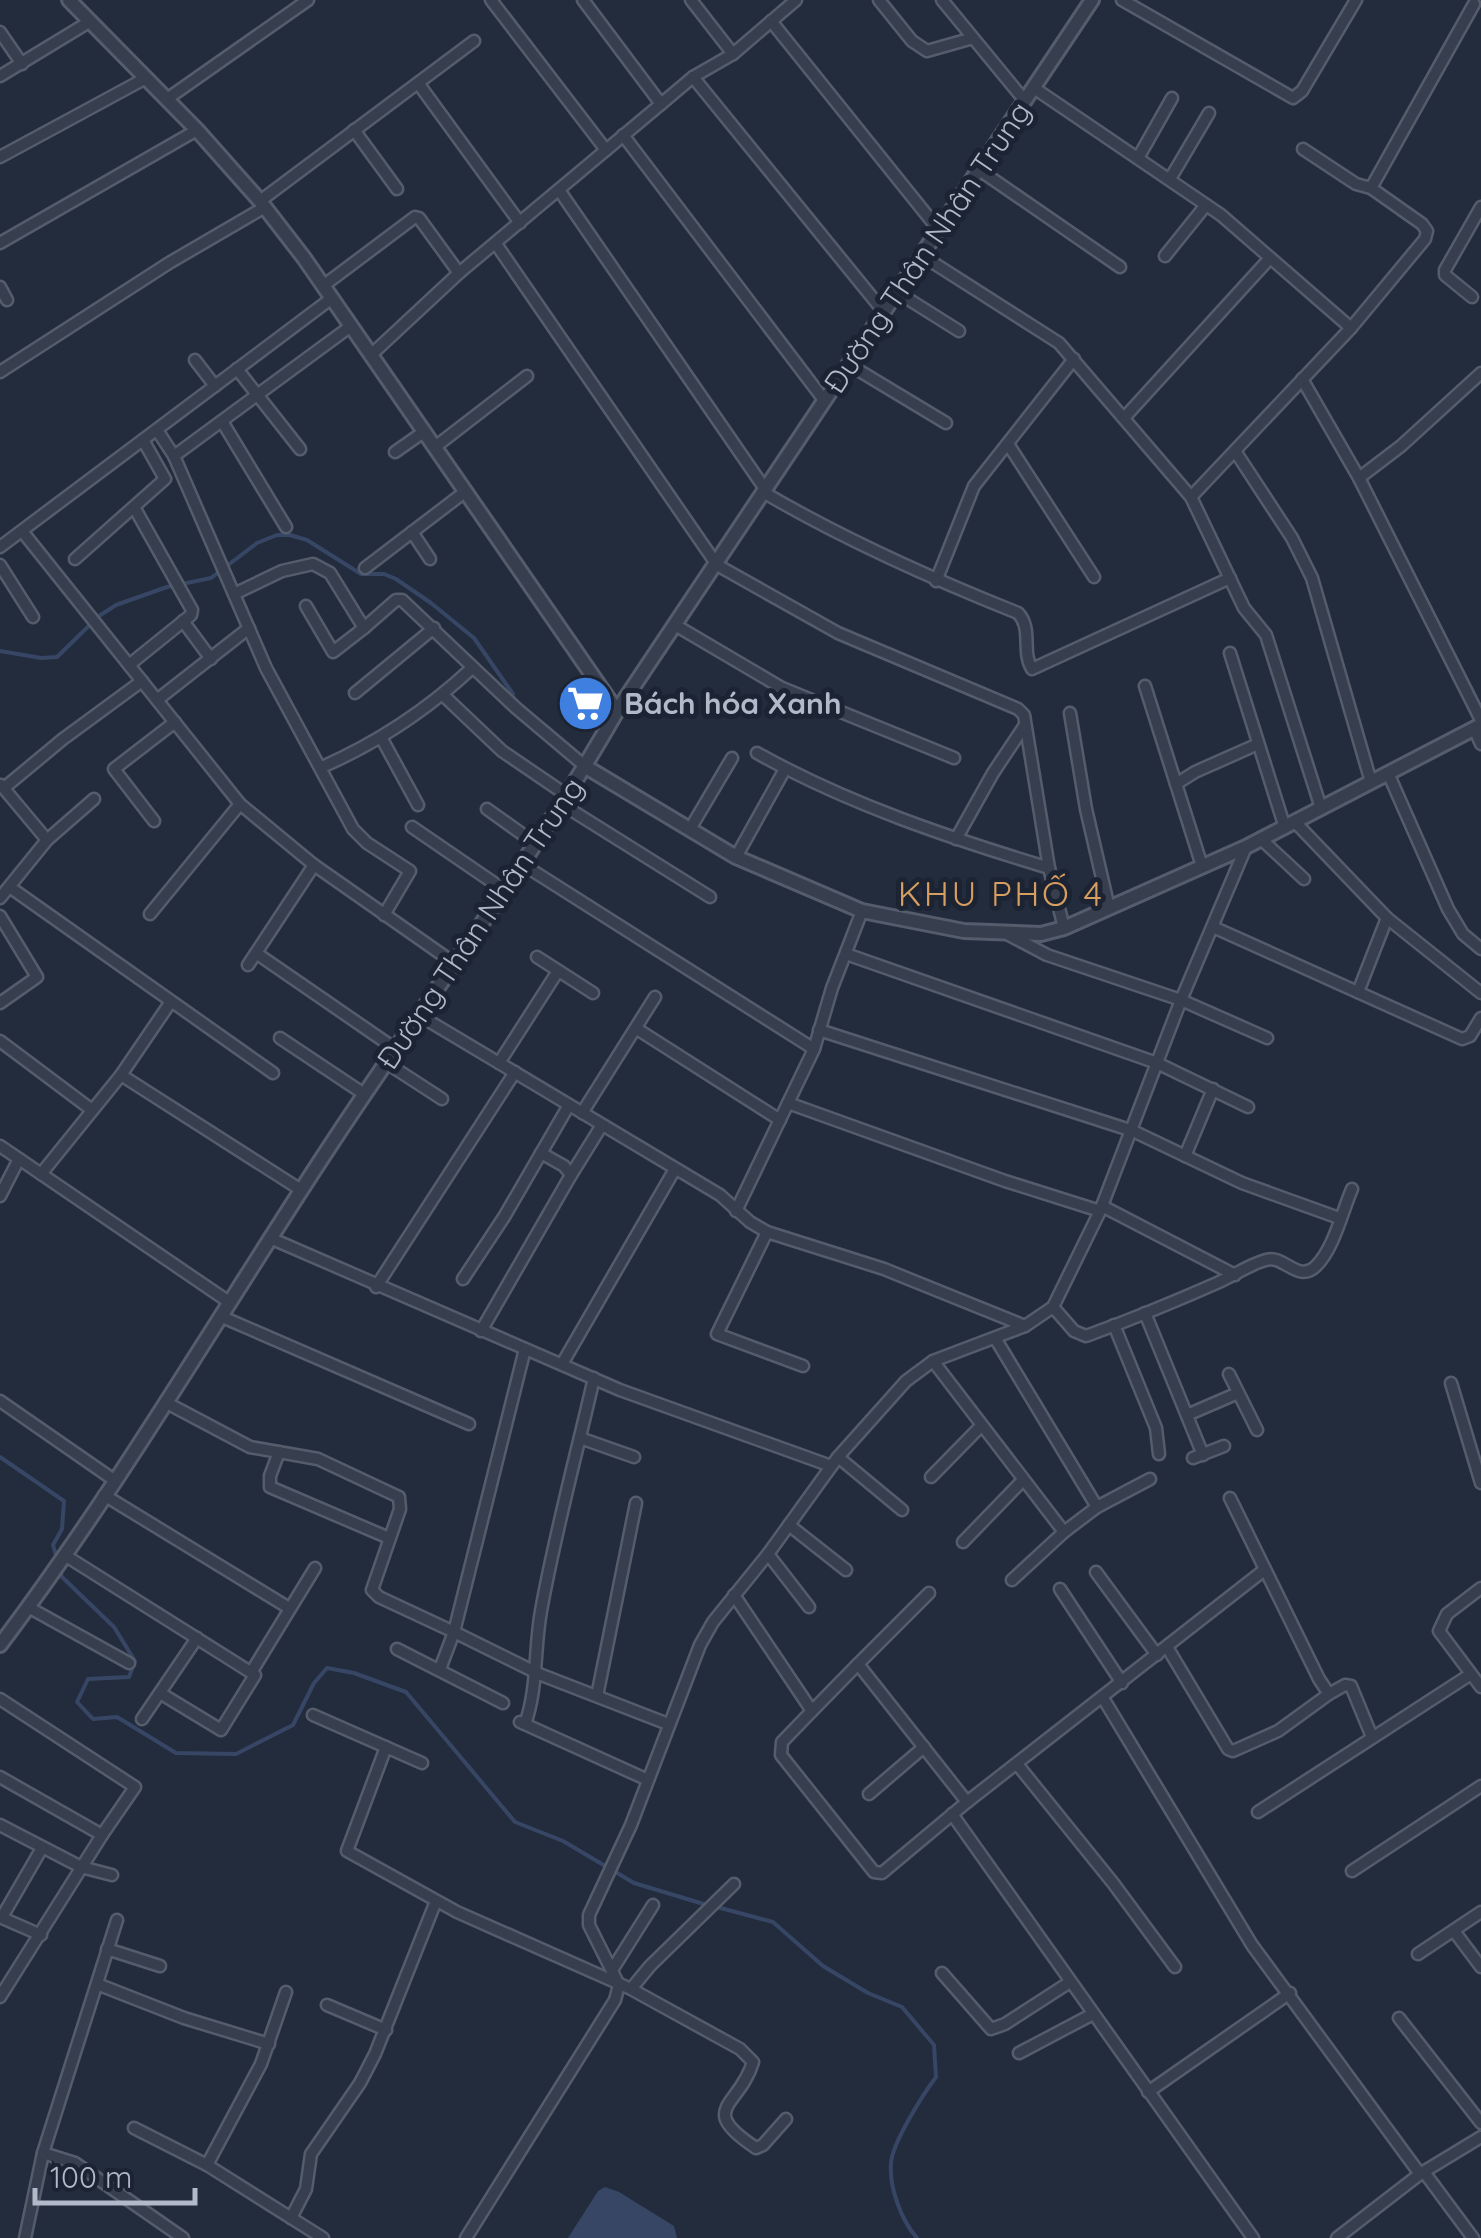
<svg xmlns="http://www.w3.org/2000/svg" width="1481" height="2238" viewBox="0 0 1481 2238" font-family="Quicksand,sans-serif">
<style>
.water{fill:#364664}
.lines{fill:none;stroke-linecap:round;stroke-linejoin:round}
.stream{stroke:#364664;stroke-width:4}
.minor-casing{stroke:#555c6b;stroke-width:15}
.tertiary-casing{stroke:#555c6b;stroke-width:18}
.minor{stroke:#373e4d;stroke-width:10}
.tertiary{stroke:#373e4d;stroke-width:12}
.labels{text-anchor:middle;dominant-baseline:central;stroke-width:10;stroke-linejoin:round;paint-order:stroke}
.street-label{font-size:30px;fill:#b2b9c8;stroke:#1c2332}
.poi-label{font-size:30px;font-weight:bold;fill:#b2b9c8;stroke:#1c2332;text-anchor:start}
.quarter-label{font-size:35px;letter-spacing:2.5px;fill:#d69e60;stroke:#1c2332}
</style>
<rect width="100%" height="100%" fill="#232c3d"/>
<polygon class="water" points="605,2187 619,2192 674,2226 677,2238 568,2238 598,2191"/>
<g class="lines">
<g class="stream">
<polyline points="0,651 41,658 57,657 99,616 116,605 167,587 211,578 257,543 277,535 290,535 307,540 361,574 384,574 396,579 431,603 474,638 513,694"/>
<polyline points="0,1457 64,1501 62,1529 53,1545 57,1559"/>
<polyline points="59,1568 62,1577 114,1627 135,1661 129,1677 88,1679 77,1702 93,1719 117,1717 176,1753 236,1754 293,1725 314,1683 327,1668 354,1673 406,1692 515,1822 563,1841 634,1883 707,1905"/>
<path d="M717,1907L773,1922L823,1966L868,1993L902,2007L934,2045L936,2077C924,2093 892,2143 891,2163C889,2187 901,2220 917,2238"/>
</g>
<defs>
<g id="minor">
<polyline points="491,0 606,150"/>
<polyline points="583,0 661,104"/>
<polyline points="691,0 733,54"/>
<polyline points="879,0 912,41 927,51 973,38"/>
<polyline points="942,0 1025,101"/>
<polyline points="1122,0 1293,98 1302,91 1356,0"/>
<polyline points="771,21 938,229"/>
<polyline points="0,32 22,64"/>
<polyline points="0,76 89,22"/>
<polyline points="693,77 884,312"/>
<polyline points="418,83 520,223"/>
<polyline points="1034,88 1221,215 1351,328"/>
<polyline points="167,99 308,0"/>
<polyline points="354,130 397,189"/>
<polyline points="623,135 824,400"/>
<polyline points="1303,149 1356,184 1371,188"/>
<polyline points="0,157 146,78"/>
<polyline points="1138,158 1172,98"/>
<polyline points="978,169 1120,267"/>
<polyline points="1170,179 1209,113"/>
<polyline points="559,190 765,489"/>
<polyline points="260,201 474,41"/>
<polyline points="0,243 197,130"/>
<polyline points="496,244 717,565 838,633 1018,709 1024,715 1049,868 1064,928"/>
<polyline points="921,255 1059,343 1191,497 1244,608 1266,635 1321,808"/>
<polyline points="1165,256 1206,205"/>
<polyline points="323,286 415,217 419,218 459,273"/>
<polyline points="0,287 7,300"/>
<polyline points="897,292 959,331"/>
<polyline points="1472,297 1445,275 1445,270 1481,207"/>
<polyline points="372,354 459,273 661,104 693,77 733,54 796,0"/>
<polyline points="195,360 215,386"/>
<polyline points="848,364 946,423"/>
<polyline points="237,369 300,449"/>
<polyline points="0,372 169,263 265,207"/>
<polyline points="1302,379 1359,478 1481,720"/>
<polyline points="1124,418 1270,258"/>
<polyline points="223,423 286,527"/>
<polyline points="157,430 174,456 266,668 353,829 367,843 410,871 384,915"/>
<polyline points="1008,444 1094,577"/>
<polyline points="435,447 527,376"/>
<polyline points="1235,451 1292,538 1312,578 1371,782"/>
<polyline points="395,452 425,431"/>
<polyline points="174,456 351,326"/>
<polyline points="1359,478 1401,446 1481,373"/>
<path d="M763,492C845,540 930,578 1018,613C1033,629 1021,651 1032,669L1230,578"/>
<polyline points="1191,497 1351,328 1425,239 1427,231 1422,224 1371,188 1474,4"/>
<polyline points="22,531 240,804 314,865 454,963"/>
<polyline points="412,532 430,559"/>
<polyline points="0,547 332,298"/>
<polyline points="75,559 165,479 143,440"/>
<polyline points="0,565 33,617"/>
<polyline points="365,568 466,491"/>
<polyline points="936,581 974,486 1074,359"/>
<polyline points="234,594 282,571 313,564 330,573 364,628 396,600 402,600 516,708 586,767"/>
<polyline points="306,606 333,652 364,628"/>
<polyline points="183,621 211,659"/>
<polyline points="675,625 782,688 954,758"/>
<polyline points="1230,653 1285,828"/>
<polyline points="129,665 191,615 192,610 134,507"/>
<polyline points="1145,686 1202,866"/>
<polyline points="355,693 434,628"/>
<polyline points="443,695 502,751 568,796"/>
<polyline points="157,700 249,628"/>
<polyline points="1070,713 1086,809 1109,908"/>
<polyline points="1474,728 1481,744"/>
<polyline points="382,739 418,805"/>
<path d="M757,753C848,804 950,838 1049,868"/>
<path d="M322,767C379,742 427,710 472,668"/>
<polyline points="1388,773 1448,909 1463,934 1481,949"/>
<polyline points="1176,784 1195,772 1258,744"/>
<polyline points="1,785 47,840"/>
<polyline points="4,788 63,739 142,681"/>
<polyline points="563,805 710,897"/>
<polyline points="487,809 536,844"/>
<polyline points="154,821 114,769 175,722"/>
<polyline points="1295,822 1387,918 1481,993"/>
<polyline points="412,827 504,890"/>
<polyline points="690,829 732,758"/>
<polyline points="956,839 993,773 1025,725"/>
<polyline points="1261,839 1304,879"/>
<polyline points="736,857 785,769"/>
<polyline points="522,864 814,1049"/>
<polyline points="11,888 273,1073"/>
<polyline points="0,898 47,840 94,799"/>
<polyline points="150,914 240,804"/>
<polyline points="0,916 37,977 0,1003"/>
<polyline points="1213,927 1462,1039 1470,1036 1481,1018"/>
<polyline points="1009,935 1047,955 1181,1000 1267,1038"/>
<polyline points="256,953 394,1048"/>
<polyline points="846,954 1157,1063 1248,1107"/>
<polyline points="537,957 593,993"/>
<polyline points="248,965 314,865"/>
<polyline points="1358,992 1387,918"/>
<polyline points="417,1014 720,1195 750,1222 767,1232 884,1269 1025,1326"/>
<polyline points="637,1029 780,1120"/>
<polyline points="819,1030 1133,1131 1242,1183 1339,1218"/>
<polyline points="280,1038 364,1094"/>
<polyline points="0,1041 92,1110"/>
<polyline points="385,1062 442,1099"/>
<polyline points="499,1063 558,971"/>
<polyline points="121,1075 301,1190"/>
<polyline points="788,1103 1005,1181 1100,1211"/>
<polyline points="582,1113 655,997"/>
<polyline points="0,1146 229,1302"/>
<polyline points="1185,1156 1213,1089"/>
<polyline points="41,1174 121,1075 170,1003"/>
<polyline points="571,1175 602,1125"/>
<polyline points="0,1196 19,1159"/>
<polyline points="1102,1206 1235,1275"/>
<polyline points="736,1211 814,1049 832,988 862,911"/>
<polyline points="767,1232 717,1334 803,1366"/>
<polyline points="270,1238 620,1390 831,1466"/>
<polyline points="463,1279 504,1217 569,1105"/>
<polyline points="376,1287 515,1072"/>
<path d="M1053,1307L1074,1331L1086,1336C1130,1320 1174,1302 1217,1283C1233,1276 1250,1264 1266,1260C1284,1254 1298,1284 1316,1266C1334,1248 1342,1212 1352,1189"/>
<polyline points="1145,1313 1203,1455"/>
<polyline points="220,1316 469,1424"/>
<polyline points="1114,1325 1156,1428 1159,1454"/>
<polyline points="481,1331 571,1175 564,1166 541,1153"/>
<polyline points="995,1338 1097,1507"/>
<polyline points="525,1349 454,1632 539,1674 668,1724"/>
<polyline points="933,1361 1064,1532"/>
<polyline points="562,1364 675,1169"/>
<polyline points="1229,1374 1257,1430"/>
<polyline points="1451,1383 1481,1483"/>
<polyline points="0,1401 114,1480"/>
<polyline points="165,1402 250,1447 318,1459 399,1497 400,1509 372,1590 379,1597 454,1632 440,1669"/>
<polyline points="1187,1415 1238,1393"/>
<polyline points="580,1438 634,1457"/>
<polyline points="279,1452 270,1476 270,1487 389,1538"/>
<polyline points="838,1457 902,1510"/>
<polyline points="1193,1458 1224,1446"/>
<polyline points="931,1477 981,1426"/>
<polyline points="104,1495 289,1608"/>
<polyline points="1230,1498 1319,1679 1329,1694 1345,1685 1351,1686 1372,1737"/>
<polyline points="789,1525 846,1570"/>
<polyline points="963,1542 1023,1480"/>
<polyline points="768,1554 809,1607"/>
<polyline points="66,1556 255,1675 221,1730 160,1693"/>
<polyline points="1096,1572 1157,1655"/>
<polyline points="1012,1580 1064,1532 1097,1507 1150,1479"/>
<polyline points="1481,1588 1447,1614 1439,1631 1481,1687"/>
<polyline points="1060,1589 1122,1683"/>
<polyline points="734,1595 812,1711 858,1664 967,1802"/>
<polyline points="28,1607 129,1663"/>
<polyline points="1167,1647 1228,1749 1233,1751 1278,1731 1329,1694"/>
<polyline points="397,1649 503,1703"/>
<polyline points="858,1664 929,1593"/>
<polyline points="252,1671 315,1568"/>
<polyline points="597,1696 636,1503"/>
<polyline points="1103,1698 1252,1945 1420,2174"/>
<polyline points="0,1699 135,1787 102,1835 0,1777"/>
<polyline points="812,1711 782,1742 781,1755 874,1872 882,1873 967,1802 1263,1571"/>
<polyline points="313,1715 422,1763"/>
<polyline points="142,1719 197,1638"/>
<polyline points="520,1722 648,1780"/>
<path d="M525,1724C538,1688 534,1649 541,1611C555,1533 576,1456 594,1378"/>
<path d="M386,1747L347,1851L457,1912L631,1989L740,2049L753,2062C739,2108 696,2108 756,2148L763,2145L786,2119"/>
<polyline points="1017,1764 1113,1883 1175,1967"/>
<polyline points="869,1794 924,1747"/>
<polyline points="1258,1812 1471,1674"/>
<polyline points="952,1814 1253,2238"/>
<polyline points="0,1825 81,1867 112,1875"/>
<polyline points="1352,1871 1481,1786"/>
<polyline points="0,1917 41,1935"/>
<polyline points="2,1917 42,1848"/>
<polyline points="1454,1931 1481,1967"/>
<polyline points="107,1949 160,1966"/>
<polyline points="1418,1954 1481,1912"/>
<polyline points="612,1970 653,1905"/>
<polyline points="942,1973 991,2029 1005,2024 1070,1982"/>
<polyline points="97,1984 184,2018 269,2044"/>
<polyline points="631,1989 650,1966 734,1884"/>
<polyline points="0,1997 102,1835"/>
<polyline points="327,2005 386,2030"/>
<polyline points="1399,2018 1481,2123"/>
<polyline points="1019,2053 1093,2014"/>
<polyline points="1148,2092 1290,1993"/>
<polyline points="134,2128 207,2165 323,2238"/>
<polyline points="43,2153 75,2163 183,2238"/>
<polyline points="207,2165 261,2064 286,1992"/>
<polyline points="1424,2172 1473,2238"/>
<polyline points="291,2218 306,2189 311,2154 360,2083 375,2054 436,1901"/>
<polyline points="25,2238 43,2153 117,1920"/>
<polyline points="466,2238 615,2000 619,1985 589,1925 589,1915 631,1825 700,1645 713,1622 768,1554 838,1457 906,1381 933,1361 1025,1326 1053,1307 1100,1211 1181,1000 1246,847"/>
<polyline points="1337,2238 1420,2174 1481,2137"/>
</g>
<g id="tertiary">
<polyline points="69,0 197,130 260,201 304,258 617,711"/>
<polyline points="586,767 736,857 862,911 964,931 1041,934 1064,928 1246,847 1481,725"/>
<path d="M0,1645C120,1486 220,1313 330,1146C425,1001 531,862 617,711L1092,0"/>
</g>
</defs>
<use href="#minor" class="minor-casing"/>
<use href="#tertiary" class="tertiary-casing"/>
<use href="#minor" class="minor"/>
<use href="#tertiary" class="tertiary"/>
</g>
<defs>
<symbol id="supermarket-disc" viewBox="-11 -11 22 22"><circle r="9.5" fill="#3f7fe0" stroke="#1c2332"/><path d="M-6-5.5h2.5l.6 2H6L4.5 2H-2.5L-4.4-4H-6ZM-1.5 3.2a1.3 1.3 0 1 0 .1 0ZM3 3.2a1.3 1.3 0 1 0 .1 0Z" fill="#fff"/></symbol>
</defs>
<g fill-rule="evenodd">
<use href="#supermarket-disc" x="554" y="672" width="63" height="63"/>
</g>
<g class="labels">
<g class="street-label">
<text transform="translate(927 247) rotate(-56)">Đường Thân Nhân Trung</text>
<text transform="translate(480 923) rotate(-56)">Đường Thân Nhân Trung</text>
</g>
<g class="poi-label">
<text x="624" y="703">Bách hóa Xanh</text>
</g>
<g class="quarter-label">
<text x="1001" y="893">KHU PHỐ 4</text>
</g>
</g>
<path d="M35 2188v15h160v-15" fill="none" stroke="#b2b9c8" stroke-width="5"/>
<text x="50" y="2188" font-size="30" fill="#b2b9c8" stroke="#1c2332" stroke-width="8" paint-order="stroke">100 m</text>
</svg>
